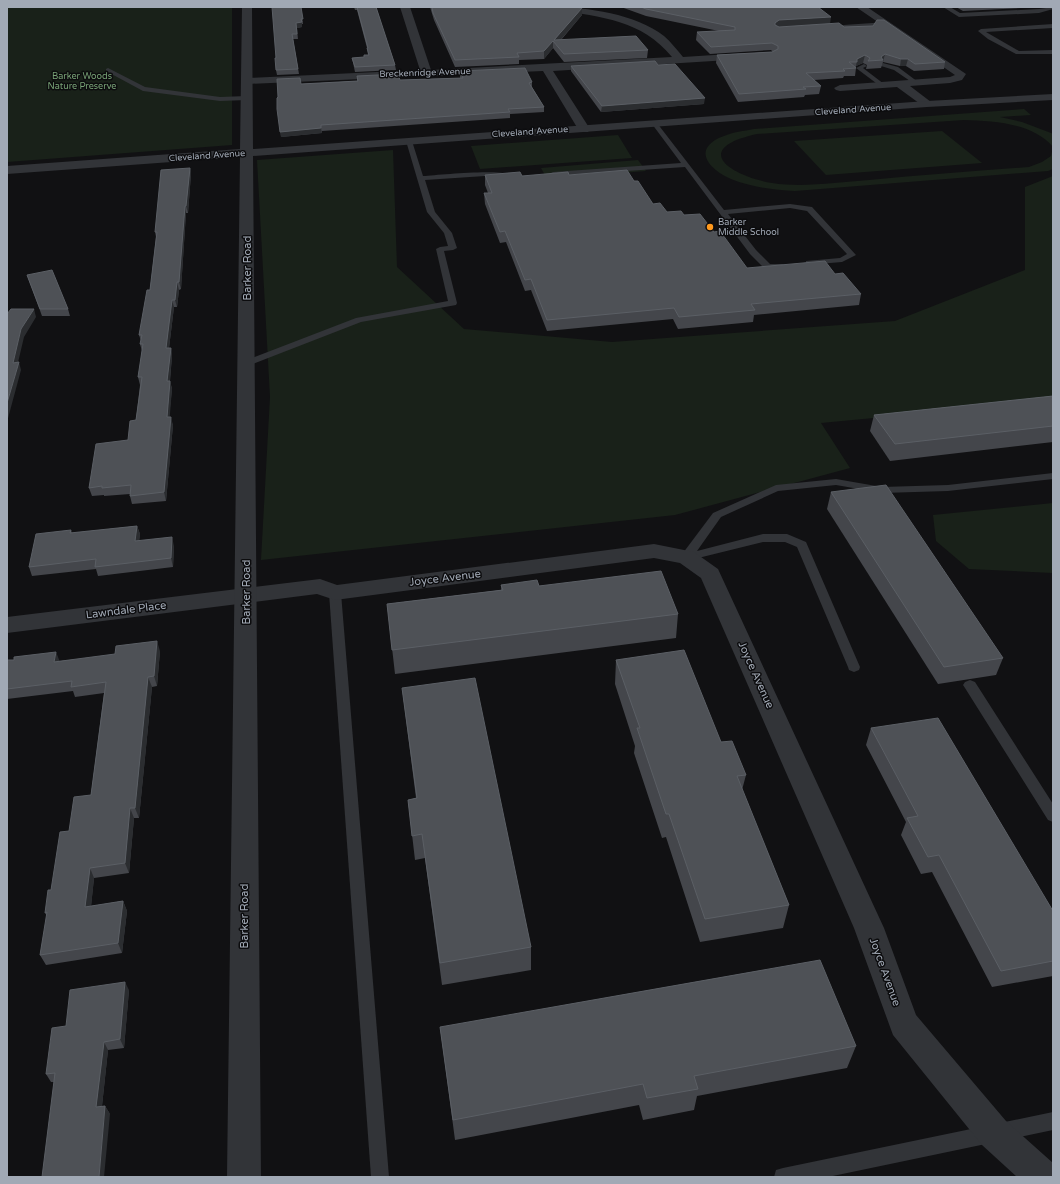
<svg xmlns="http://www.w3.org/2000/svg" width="1060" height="1184" viewBox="0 0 1060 1184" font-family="'Varela Round',sans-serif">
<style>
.green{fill:#192119}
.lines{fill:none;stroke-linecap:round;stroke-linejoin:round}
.service{fill:#323438;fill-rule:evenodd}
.minor{fill:#323438;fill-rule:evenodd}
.tertiary{fill:#323438;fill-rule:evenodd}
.wall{fill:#44464b}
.shaded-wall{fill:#2b2d30}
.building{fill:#4e5156;stroke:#5b5f65}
.poi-dot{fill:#ff991d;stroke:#0c0c0e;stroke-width:1.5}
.labels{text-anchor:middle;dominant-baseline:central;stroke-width:3;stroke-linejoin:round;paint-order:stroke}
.far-street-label{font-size:9px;fill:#a1a9b5;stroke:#0c0c0e}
.far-park-label{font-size:9px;fill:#78a276;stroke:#0c0c0e}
.far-poi-label{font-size:9px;fill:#a1a9b5;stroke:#0c0c0e;text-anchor:start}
.street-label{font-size:11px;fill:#a1a9b5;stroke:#0c0c0e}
</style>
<rect width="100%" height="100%" fill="#111113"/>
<g class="green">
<polygon points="7,7 232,7 232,145 7,162"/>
<path d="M1024,109L1031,115L1000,117L1022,122L1051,133L1053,134V147C1033,123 994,121 964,120L757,134C689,149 731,176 772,183C804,188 837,182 869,180C923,175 976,171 1029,167L1042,162L1051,156L1053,147V169L1048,171L795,191C773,190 751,187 731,179C708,169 691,148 724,136C733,132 744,131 754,129Z"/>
<polygon points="942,131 982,163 826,175 794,141"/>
<polygon points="618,135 632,158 480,169 471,146"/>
<polygon points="393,150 397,267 464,329 612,342 895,321 1025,270 1025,187 1053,176 1053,401 821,423 850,468 675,515 261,560 270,397 257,160"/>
<polygon points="638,160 646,171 547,179 541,168"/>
<polygon points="1053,503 1053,573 969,569 936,541 933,515"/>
</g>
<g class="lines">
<g class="service">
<polygon points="943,7 950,7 960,13 1039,9 1053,7 1053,9 1039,13 959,17"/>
<polygon points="887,22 890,24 889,25 829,30 826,28 829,26"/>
<polygon points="1053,24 1053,28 986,32 1019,51 1053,50 1053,54 1016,54 988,39 978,31 981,29"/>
<polygon points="883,63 898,67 918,82 913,83 894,70 881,66 881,64"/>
<polygon points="864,64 867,66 863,68 884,84 884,86 880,86 856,68"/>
<polygon points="108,68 145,87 220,97 247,96 250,98 247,100 220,101 143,91 106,71 106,69"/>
<polygon points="655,122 657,123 724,210 790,204 812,207 856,255 842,262 806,265 806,261 840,258 847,254 807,211 790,208 728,214 756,250 770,264 782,264 786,266 782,268 765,269 750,254 685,167 553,176 549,174 553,172 681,163 652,124"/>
<path d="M409,139L412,141L423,176C440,175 502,168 513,176L509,178L485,176L425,180L435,212L452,233L457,248L453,250L444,251L457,303L456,305L361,322L250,365H244L242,363L244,361L356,318L448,301L436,249L440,247L448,246L444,233L427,212L406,141Z"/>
<polygon points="1053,473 1053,479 948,491 882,493 836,485 778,491 721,517 697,551 763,534 787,534 806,542 860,667 859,670 854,672 849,670 848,667 797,547 785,542 763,542 686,561 682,560 680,557 713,513 776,485 836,479 882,487 948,485"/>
<polygon points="335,589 339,590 341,593 389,1177 371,1177 329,593 331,590"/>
<polygon points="970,680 975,682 1053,804 1053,822 1048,820 965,688 963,685 965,682"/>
<polygon points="1053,1112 1053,1130 828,1177 774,1177 776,1170 783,1168"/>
</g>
<g class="minor">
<path d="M400,7H410L431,70L672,57C642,20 601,17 557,10L552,7C587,7 636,14 664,36C671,42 677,50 683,57L745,53L750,56L745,59L553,71L590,129L588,132H580L578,129L543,71L247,84L242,81L247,78L420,70Z"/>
<polygon points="856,7 867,7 966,74 962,80 950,83 910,86 931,102 933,104 931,106 923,106 897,87 840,91 836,90 834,88 840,85 950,77 955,75"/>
<polygon points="654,544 694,552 718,569 884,928 916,1015 1006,1121 1053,1163 1053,1177 1017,1177 982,1145 893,1035 854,928 701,578 680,563 654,558 335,600 317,594 7,633 7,617 320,579 337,585"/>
</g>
<polygon class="tertiary" points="242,7 252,7 253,149 927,101 1053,94 1053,100 927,107 253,156 261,1177 227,1177 240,157 7,174 7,166 240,149"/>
</g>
<g class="wall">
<polygon points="301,7 303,24 302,24 302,27 297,28 298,39 293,39 299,74 277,75 276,70"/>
<polygon points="354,7 376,7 395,65 396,70 355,72 352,58 364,57 368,55 367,48 357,10 355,10"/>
<polygon points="430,7 590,7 589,8 574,7 582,15 561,40 648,50 647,58 564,62 553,48 544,59 519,60 519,64 455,67 434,20"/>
<polygon points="621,7 818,7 830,24 844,27 945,62 944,69 914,71 906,66 900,66 883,62 881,68 866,69 867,65 863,63 856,66 856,68 855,76 844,76 843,78 814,80 821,86 819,94 805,95 804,97 738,102 716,63 717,55 773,52 771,50 710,54 696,40 697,32 719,31 646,16"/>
<polygon points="956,7 1041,7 963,11"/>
<polygon points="658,65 704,104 601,112 571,71 571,66"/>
<polygon points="460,71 532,82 532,87 544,107 544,112 510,114 510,118 322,131 322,133 281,137 278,97 301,84 357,81 357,76 400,80 460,78"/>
<polygon points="190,168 191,174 188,213 186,213 181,289 179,290 177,307 174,307 169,348 171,348 172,356 170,381 172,389 169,417 173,425 166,501 132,504 130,496 130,494 104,496 104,495 92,496 89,488 128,440 136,420 140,385 138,377 142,351 140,344 141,341 139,335 150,290 156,237 155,232"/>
<polygon points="485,175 522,176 569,175 634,181 653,204 667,212 684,215 714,232 747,268 835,274 861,294 859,305 754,315 753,322 678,329 673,319 547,331 531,290 525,291 506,242 500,243 485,204 484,193 488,193 485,185"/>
<polygon points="27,275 68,309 70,316 42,316"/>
<polygon points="1053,396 1053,442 890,461 870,431 874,415"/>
<polygon points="831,492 1003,658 996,675 938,684 827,509"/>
<polygon points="137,526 140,534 139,541 174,546 173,567 98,576 96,569 32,576 29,567 71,530 72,533"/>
<polygon points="501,585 539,586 678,614 676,638 395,674 387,604 501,590"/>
<polygon points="160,651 157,686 152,687 139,818 134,818 129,873 94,878 91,906 123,901 127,911 122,953 46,965 40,955 47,916 45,913 51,890 69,831 91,795 104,693 75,697 73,691 7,699 7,660 59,661"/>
<polygon points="616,660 721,742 746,775 742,790 789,905 783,928 700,942 666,837 662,838 634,753 635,746 615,684"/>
<polygon points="402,688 531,947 531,970 442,985 425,858 415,860 408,800 416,798"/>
<polygon points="871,728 1053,911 1053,976 992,987 932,872 921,874 901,835 906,822 866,745"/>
<polygon points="129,990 124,1048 108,1050 102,1106 105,1106 110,1114 54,1082 51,1082 46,1074 66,1026"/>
<polygon points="440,1027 856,1046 847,1068 697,1096 694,1110 643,1120 639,1105 455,1140"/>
</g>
<g class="shaded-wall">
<polygon points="582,8 582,15 556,45 554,40"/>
<polygon points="831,17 830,24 774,30 775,23 779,20"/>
<polygon points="302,22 302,27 297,28 298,39 296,23"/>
<polygon points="553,41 553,48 544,59 544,51"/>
<polygon points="885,54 883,62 883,60 881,57"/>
<polygon points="865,55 863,63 856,66 857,59"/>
<polygon points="901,59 908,59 906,66 900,66"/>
<polygon points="705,98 704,104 601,112 602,106"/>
<polygon points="321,128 322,133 281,137 280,132"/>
<polygon points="190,168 191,174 188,213 186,206"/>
<polygon points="185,206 186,213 181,289 179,282"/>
<polygon points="177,282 179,290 177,307 175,300"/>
<polygon points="172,300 174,307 168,356 166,348"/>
<polygon points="34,309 36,317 24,337 16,371 13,363 21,329"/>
<polygon points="171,348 172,356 169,389 167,381"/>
<polygon points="19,362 21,370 7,422 7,403"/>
<polygon points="170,381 172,389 169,426 167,417"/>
<polygon points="171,417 173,425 166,501 164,492"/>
<polygon points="137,526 140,534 138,550 135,541"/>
<polygon points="172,537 174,546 173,567 171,558"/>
<polygon points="157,641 160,651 157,686 154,676"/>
<polygon points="56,652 60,662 54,662"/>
<polygon points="148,677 152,687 139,818 135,808"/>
<polygon points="130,808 134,818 129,873 125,863"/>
<polygon points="90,868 94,878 90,917 85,907"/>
<polygon points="123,901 127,911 122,953 118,943"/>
<polygon points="125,982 129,990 124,1048 120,1039"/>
<polygon points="104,1042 108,1050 101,1115 96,1107"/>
<polygon points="105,1106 110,1114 104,1177 99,1177"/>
</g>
<g class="building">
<polygon points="272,7 301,7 303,19 301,19 302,22 296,23 297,34 292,34 298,69 276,70 275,58 276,58"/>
<polygon points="357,7 376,7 395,65 355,67 352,58 364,57 364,55 369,55 367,48 368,48"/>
<polygon points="432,7 573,7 582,8 554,40 636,36 648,50 564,54 553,41 544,51 517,53 519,57 455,60 433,13"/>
<polygon points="641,7 818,7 831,17 779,20 775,23 775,25 779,27 839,23 844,27 873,26 877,20 884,20 945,62 915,64 908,59 901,59 885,54 881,57 883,60 868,61 870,58 865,55 857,59 857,62 849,62 856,68 843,69 845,71 806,73 821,86 803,87 806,89 739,94 717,55 772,52 778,49 778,46 772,43 711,47 697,32 735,30 735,27 646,9"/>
<polygon points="655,61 658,65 675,64 705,98 602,106 571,66"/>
<polygon points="525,68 532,82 529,83 544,107 508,109 510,112 321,125 321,128 280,132 277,109 277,98 278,97 277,79 300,78 301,84 358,81 357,76 398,74 400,80 463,78 460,71"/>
<polygon points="190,168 186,206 185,206 179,282 177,282 175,300 172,300 166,348 171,348 167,381 170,381 167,417 171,417 164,492 130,496 131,485 102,488 102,486 89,488 96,444 128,440 130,421 136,420 142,377 138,377 143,344 140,344 142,335 139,335 147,290 150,290 157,232 155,232 161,170"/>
<polygon points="627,170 634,181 638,181 653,204 660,203 667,212 681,211 684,215 700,214 714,232 720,231 747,268 825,261 835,274 843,273 861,294 751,304 755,310 679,317 674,308 547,320 531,279 525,280 505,231 500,232 484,193 492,193 485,175 520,172 522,176 568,172 569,175"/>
<polygon points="52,270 68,309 40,309 27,275"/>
<polygon points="11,309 34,309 21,329 13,363 19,362 7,403 7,314"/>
<polygon points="1053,396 1053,426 895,444 874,415"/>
<polygon points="886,485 1003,658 944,667 831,492"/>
<polygon points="137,526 135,541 172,537 171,558 95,567 96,559 29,567 36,534 71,530 70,533"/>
<polygon points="661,571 678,614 392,650 387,604 503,590 501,585 537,580 539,586"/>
<polygon points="157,641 154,676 148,677 135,808 130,808 125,863 90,868 85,907 123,901 118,943 40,955 47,912 45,913 48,890 51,890 60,832 69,831 74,797 91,795 106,682 71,687 72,681 7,689 7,660 14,660 14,657 56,652 54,662 115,654 116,646"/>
<polygon points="684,650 721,742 732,741 746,775 737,776 789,905 705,919 669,814 666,814 637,728 640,728 616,660"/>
<polygon points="475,678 531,947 440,963 422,834 412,836 408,800 417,798 402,688"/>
<polygon points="938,718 1053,911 1053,961 1001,971 939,855 928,857 907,818 918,816 871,728"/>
<polygon points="820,960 856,1046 694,1076 698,1089 647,1098 643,1084 453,1120 440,1027"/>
<polygon points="125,982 120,1039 104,1042 96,1107 105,1106 99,1177 42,1177 55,1073 46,1074 52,1028 66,1026 70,990"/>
</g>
<circle class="poi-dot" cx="710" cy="227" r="4"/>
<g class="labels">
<g class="far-street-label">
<text transform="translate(425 73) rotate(-2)">Breckenridge Avenue</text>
<text transform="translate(853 110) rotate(-4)">Cleveland Avenue</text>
<text transform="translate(530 132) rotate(-4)">Cleveland Avenue</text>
<text transform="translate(207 156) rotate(-4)">Cleveland Avenue</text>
</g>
<g class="far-park-label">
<text x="82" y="76">Barker Woods<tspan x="82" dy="10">Nature Preserve</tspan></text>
</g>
<g class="far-poi-label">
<text x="718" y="222">Barker<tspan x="718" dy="10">Middle School</tspan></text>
</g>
<g class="street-label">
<text transform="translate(247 268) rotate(-90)">Barker Road</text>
<text transform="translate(445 578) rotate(-7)">Joyce Avenue</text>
<text transform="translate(246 592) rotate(-90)">Barker Road</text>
<text transform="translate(126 610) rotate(-7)">Lawndale Place</text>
<text transform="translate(756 675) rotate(66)">Joyce Avenue</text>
<text transform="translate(244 916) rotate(-90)">Barker Road</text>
<text transform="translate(885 972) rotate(70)">Joyce Avenue</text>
</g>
</g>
<rect width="1060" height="1184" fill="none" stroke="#a1a9b5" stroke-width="16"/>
</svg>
